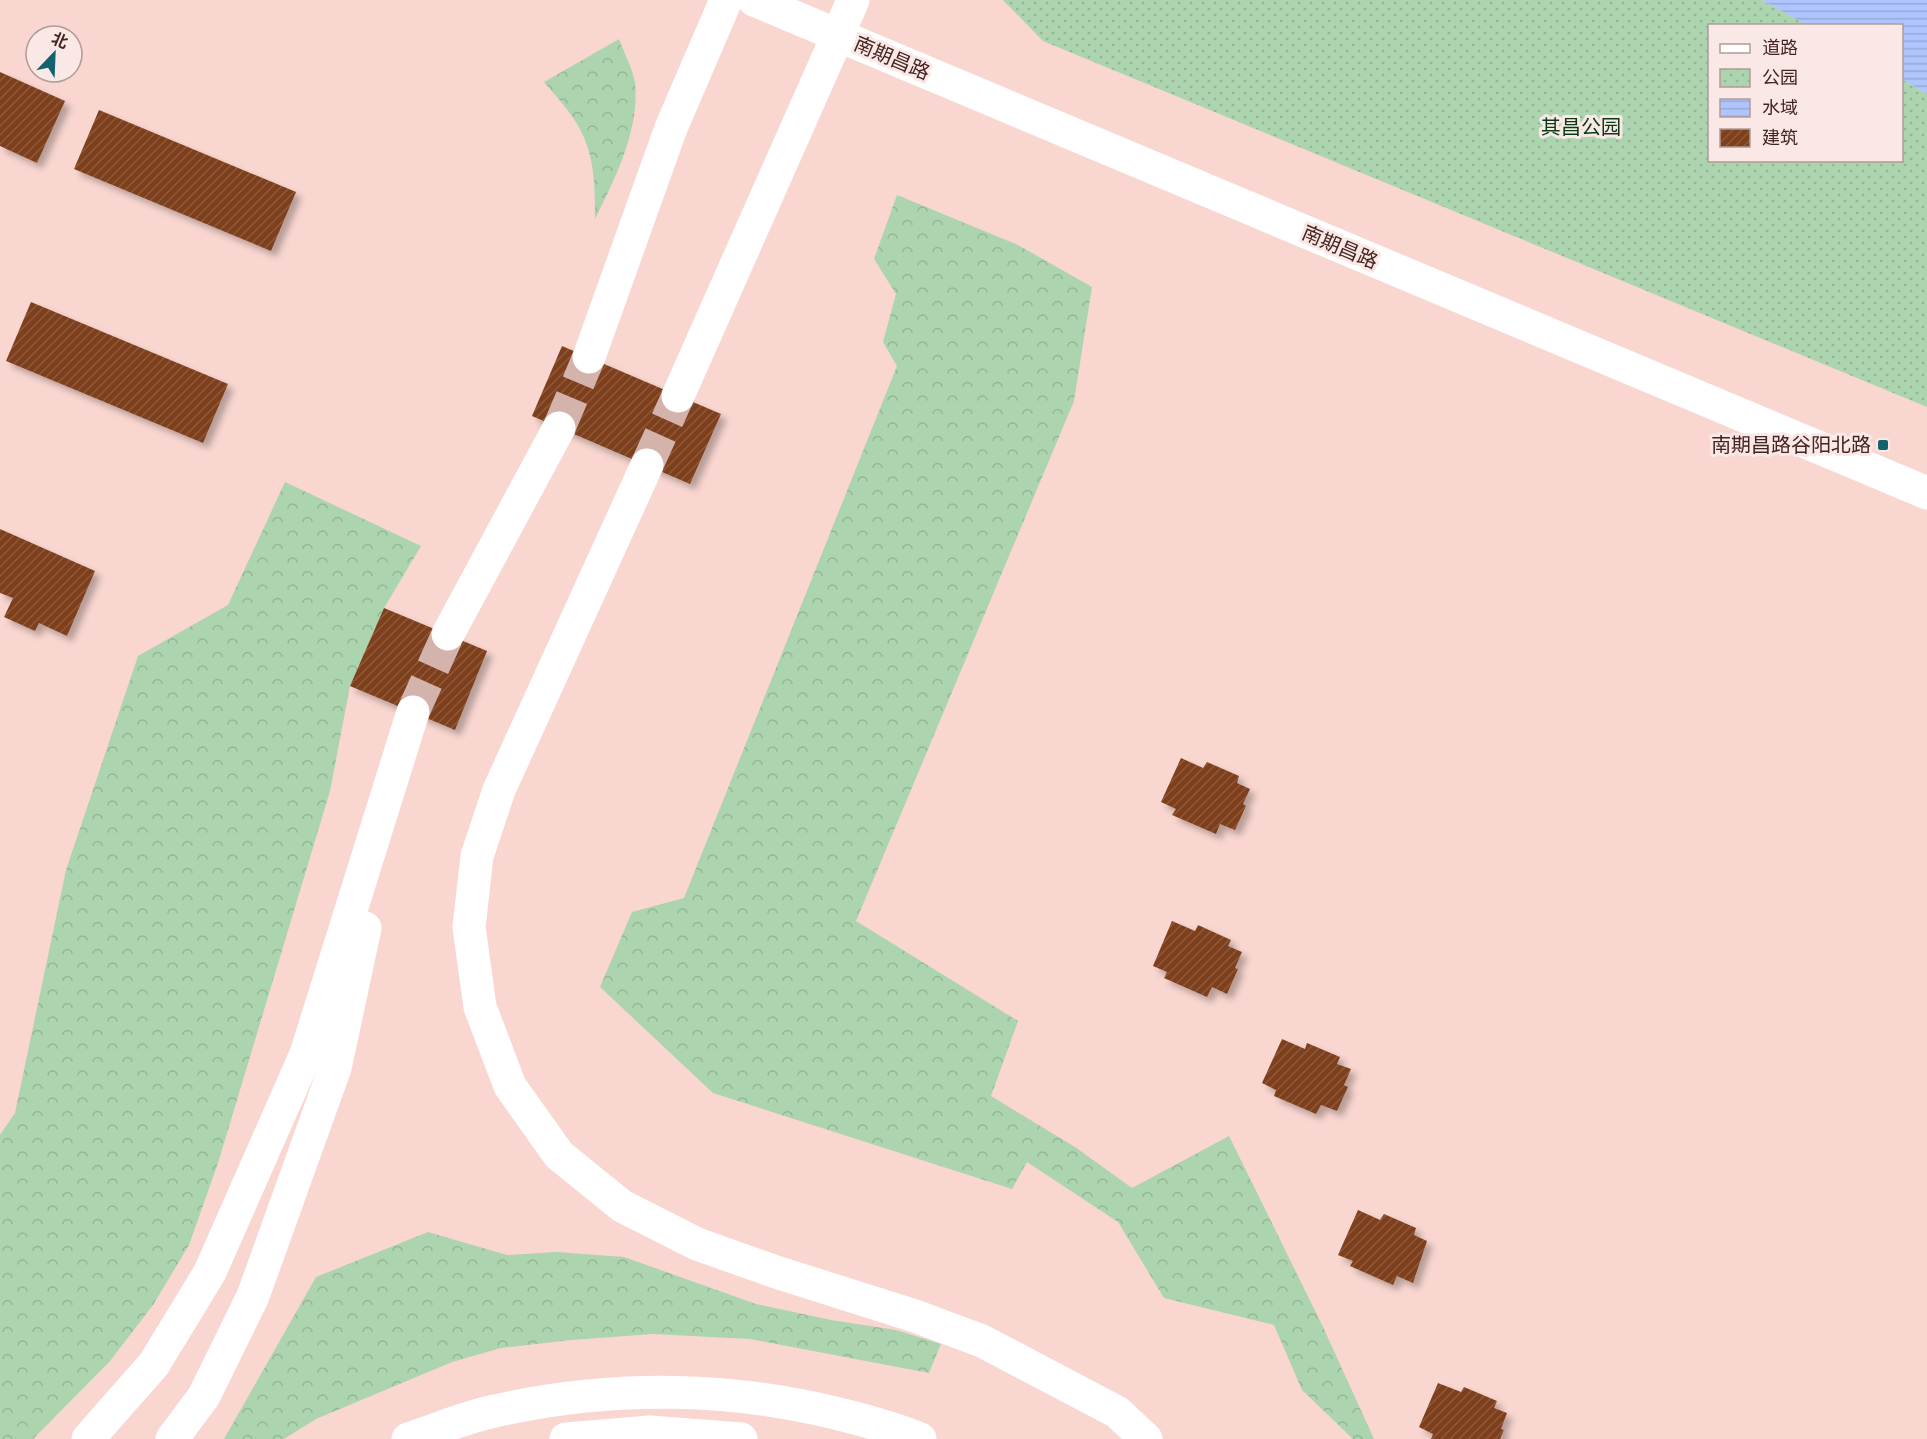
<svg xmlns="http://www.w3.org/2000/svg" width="1927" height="1439" viewBox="0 0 1927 1439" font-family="'Public Sans','Noto Sans SC',sans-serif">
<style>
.forest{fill:url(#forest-crowns)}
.park{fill:url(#park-dots)}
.water{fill:url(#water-rules)}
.building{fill:url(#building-hatch);filter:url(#shadow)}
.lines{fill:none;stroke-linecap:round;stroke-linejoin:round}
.motorway-tunnel{stroke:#d5b3ad;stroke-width:33;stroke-dasharray:33 16;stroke-linecap:butt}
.secondary{stroke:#fff;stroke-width:33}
.primary{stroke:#fff;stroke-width:33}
.motorway{stroke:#fff;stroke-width:33}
.poi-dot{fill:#14626c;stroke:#f9e8e5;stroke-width:2}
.labels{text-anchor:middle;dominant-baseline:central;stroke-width:6;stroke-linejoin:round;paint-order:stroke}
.street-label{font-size:20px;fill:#452521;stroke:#f9e8e5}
.park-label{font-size:20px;fill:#083a16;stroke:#f9e8e5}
.poi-label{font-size:20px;fill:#452521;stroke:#f9e8e5;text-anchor:end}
</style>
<defs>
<pattern id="forest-crowns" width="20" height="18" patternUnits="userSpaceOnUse" patternTransform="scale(1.5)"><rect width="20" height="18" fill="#abd4af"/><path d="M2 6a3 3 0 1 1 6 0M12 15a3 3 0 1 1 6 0" fill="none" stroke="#94b696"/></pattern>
<pattern id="park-dots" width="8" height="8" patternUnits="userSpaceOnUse" patternTransform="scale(1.5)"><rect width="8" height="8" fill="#abd4af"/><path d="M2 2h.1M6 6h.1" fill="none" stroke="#94b696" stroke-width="1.8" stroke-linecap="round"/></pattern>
<pattern id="water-rules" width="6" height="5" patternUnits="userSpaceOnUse" patternTransform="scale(1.5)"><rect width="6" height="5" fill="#aec5fd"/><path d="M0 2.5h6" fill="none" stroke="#97a9d9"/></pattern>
<pattern id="building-hatch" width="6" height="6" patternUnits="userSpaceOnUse" patternTransform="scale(1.5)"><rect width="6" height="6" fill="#7e401b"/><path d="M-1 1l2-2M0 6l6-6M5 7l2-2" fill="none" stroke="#8d593b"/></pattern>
<filter id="shadow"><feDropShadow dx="5.5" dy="5.5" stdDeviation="3" flood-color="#0004"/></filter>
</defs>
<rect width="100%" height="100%" fill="#f9d6d0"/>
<g class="forest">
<path d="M619,39C624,53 633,69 635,83C640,129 615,179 595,219C595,194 595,164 585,140C577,118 559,100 544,82Z"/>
<polygon points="897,195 1018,245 1092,287 1074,401 856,921 1018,1021 991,1096 1075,1147 1132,1188 1229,1136 1323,1327 1374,1439 1353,1439 1302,1390 1274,1325 1164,1298 1118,1222 1027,1162 1012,1189 713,1093 600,987 632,912 684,898 897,366 883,342 896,294 874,259"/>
<polygon points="285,482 421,546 384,608 350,686 330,791 218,1163 189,1245 153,1305 110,1361 33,1439 0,1439 0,1135 15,1113 66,870 138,656 228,605"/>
<polygon points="428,1232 507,1255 556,1252 624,1257 756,1304 831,1320 896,1330 941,1344 929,1373 750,1339 653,1334 571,1340 501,1348 452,1362 316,1419 284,1439 224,1439 316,1277"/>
</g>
<polygon class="park" points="1003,0 1762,0 1807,25 1710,26 1710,160 1902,160 1902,79 1927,94 1927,407 1043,41"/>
<polygon class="water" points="1762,0 1927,0 1927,94 1902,79 1902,26 1807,25"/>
<g class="building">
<polygon points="0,72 65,101 37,163 0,146"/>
<polygon points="99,110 296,192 271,251 74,169"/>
<polygon points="31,302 228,384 203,443 6,361"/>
<polygon points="562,346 721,414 690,484 532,416"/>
<polygon points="0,529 95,571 67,636 39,623 35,631 4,617 13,598 0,593"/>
<polygon points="384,608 487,651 455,730 350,686"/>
<polygon points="1181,758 1203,768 1207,762 1239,776 1237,783 1250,789 1243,804 1246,806 1235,830 1220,824 1216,834 1172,815 1176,809 1161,802"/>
<polygon points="1172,921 1195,931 1198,925 1231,940 1228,946 1242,952 1235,968 1238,969 1227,994 1212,987 1207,997 1164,978 1167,972 1153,966"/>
<polygon points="1282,1039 1305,1049 1307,1043 1340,1057 1337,1064 1351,1069 1344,1085 1348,1087 1337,1111 1321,1105 1316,1114 1274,1096 1276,1090 1262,1083"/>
<polygon points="1358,1210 1380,1220 1384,1214 1416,1228 1414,1235 1427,1241 1413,1283 1397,1276 1393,1285 1350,1266 1353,1261 1338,1255"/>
<polygon points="1438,1383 1461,1392 1464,1387 1497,1401 1494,1408 1507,1413 1501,1429 1504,1430 1500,1439 1431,1439 1433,1434 1419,1427"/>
</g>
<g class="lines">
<g class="motorway-tunnel">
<polyline points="559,428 589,357"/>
<polyline points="647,465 678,396"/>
<polyline points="413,712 448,634"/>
</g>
<polyline class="secondary" points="754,0 1927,493"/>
<polyline class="primary" points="838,35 853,0"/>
<g class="motorway">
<polyline points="589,357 671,128 726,0"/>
<polyline points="678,396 838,35"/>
<polyline points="647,465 499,790 477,856 469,927 480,1007 510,1086 559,1155 622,1206 697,1244 776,1272 915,1316 982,1341 1117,1412 1146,1439"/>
<polyline points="448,634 559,428"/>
<polyline points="88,1439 154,1364 210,1272 306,1054 413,712"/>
<polyline points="172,1439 204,1396 253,1296 335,1068 365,928"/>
<path d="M408,1439C436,1430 465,1417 495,1411C614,1384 737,1386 855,1418C877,1424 899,1430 920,1439"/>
<polyline points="566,1439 650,1432 741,1439"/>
</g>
</g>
<rect class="poi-dot" x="1877" y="439" width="12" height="12" rx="3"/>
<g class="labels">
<g class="street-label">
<text transform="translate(892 58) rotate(23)">南期昌路</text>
<text transform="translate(1340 247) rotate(23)">南期昌路</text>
</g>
<g class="park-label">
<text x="1581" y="127">其昌公园</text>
</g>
<g class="poi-label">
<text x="1871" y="445">南期昌路谷阳北路</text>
</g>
</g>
<rect x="1708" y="24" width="195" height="138" fill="#f9e8e5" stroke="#b19a97" stroke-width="1.5"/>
<rect x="1720" y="44" width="30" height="9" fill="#ffffff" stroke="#b19a97" stroke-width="1.5"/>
<text x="1762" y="54" font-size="18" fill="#452521">道路</text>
<rect x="1720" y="69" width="30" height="18" fill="url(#park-dots)" stroke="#b19a97" stroke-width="1.5"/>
<text x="1762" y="84" font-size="18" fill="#452521">公园</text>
<rect x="1720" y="99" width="30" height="18" fill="url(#water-rules)" stroke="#b19a97" stroke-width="1.5"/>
<text x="1762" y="114" font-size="18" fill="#452521">水域</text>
<rect x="1720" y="129" width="30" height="18" fill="url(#building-hatch)" stroke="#b19a97" stroke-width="1.5"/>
<text x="1762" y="144" font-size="18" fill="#452521">建筑</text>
<g transform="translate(54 54) rotate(23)"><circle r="28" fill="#f9e8e5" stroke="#b19a97" stroke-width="1.5"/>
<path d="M0-4.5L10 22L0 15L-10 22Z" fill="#14626c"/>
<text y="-9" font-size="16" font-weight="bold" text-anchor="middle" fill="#452521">北</text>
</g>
</svg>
